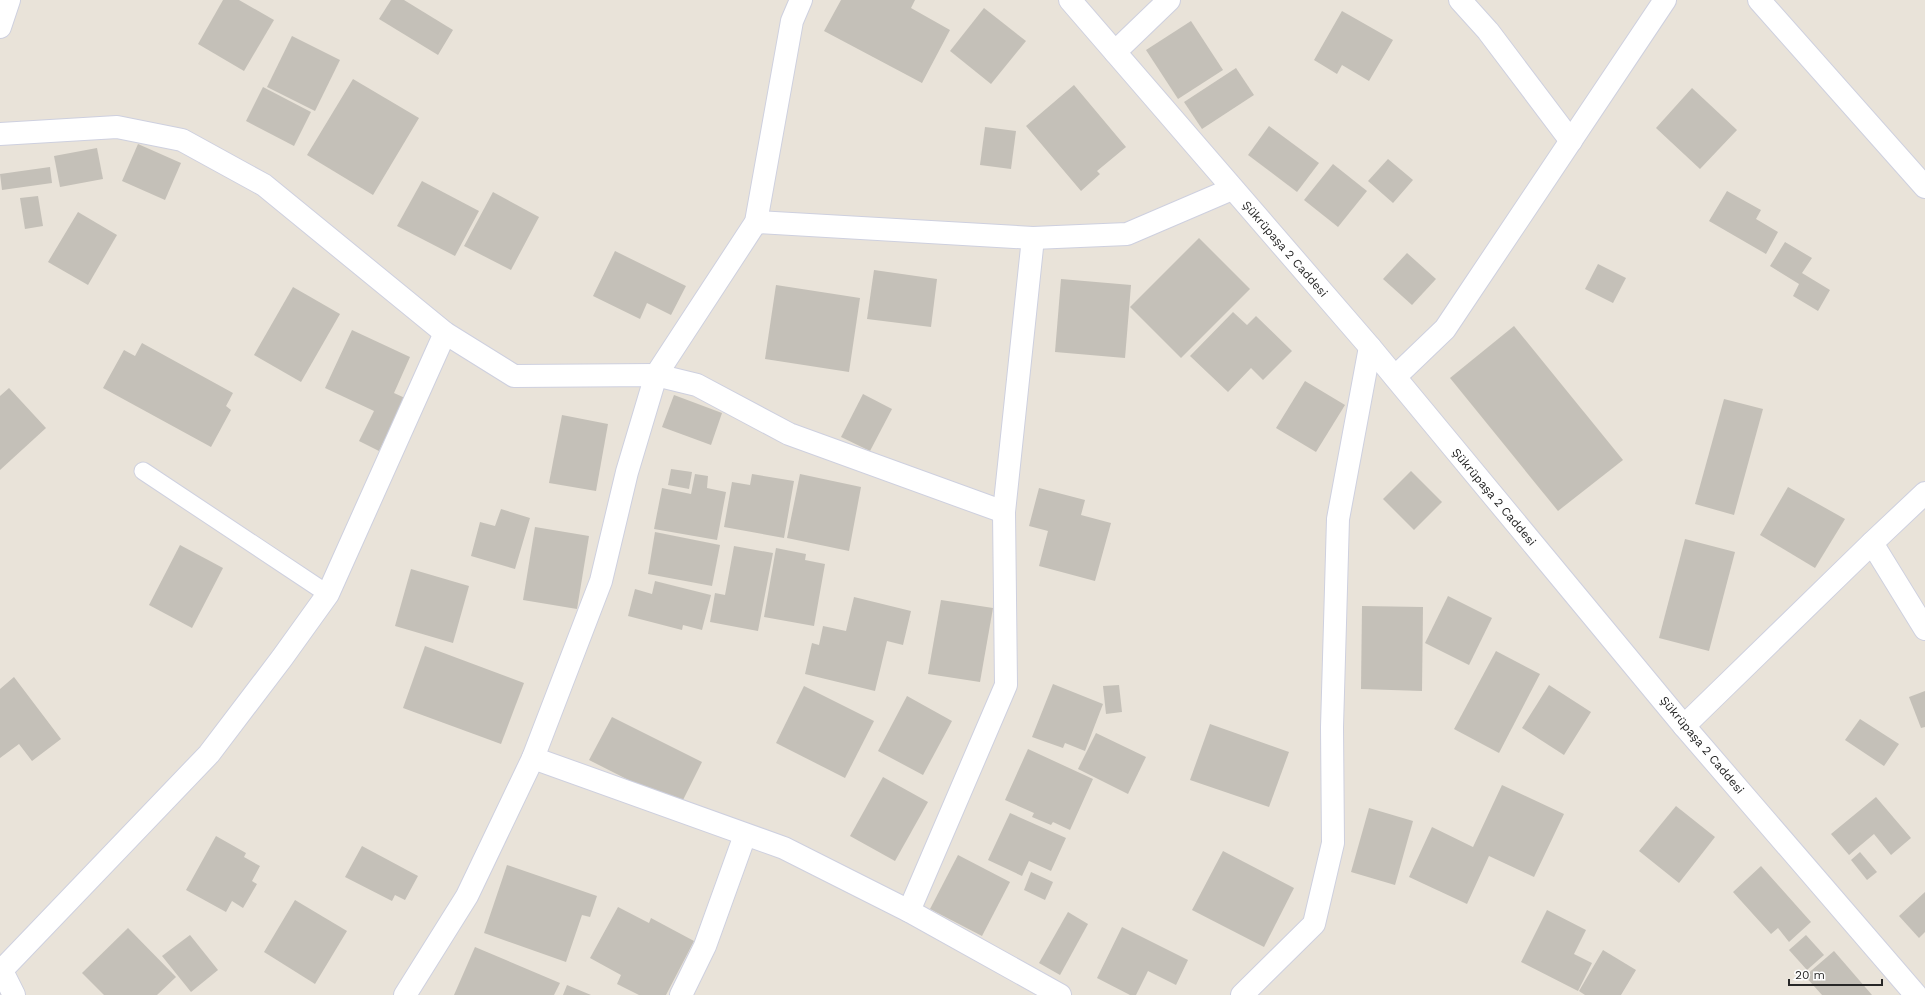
<svg xmlns="http://www.w3.org/2000/svg" width="1925" height="995" viewBox="0 0 1925 995" font-family="'Work Sans',sans-serif">
<style>
.building{fill:#c4c0b8}
.lines{fill:none;stroke-linecap:round;stroke-linejoin:round}
.lane-casing{stroke:#ced0df;stroke-width:19}
.street-casing{stroke:#ced0df;stroke-width:24}
.secondary-casing{stroke:#ced0df;stroke-width:24}
.lane{stroke:#fff;stroke-width:17}
.street{stroke:#fff;stroke-width:22}
.secondary{stroke:#fff;stroke-width:22}
.labels{text-anchor:middle;dominant-baseline:central;stroke-width:3;stroke-linejoin:round;paint-order:stroke}
.street-label{font-size:12px;fill:#272727;stroke:#fff}
</style>
<rect width="100%" height="100%" fill="#e9e3d9"/>
<g class="building">
<polygon points="223,0 239,0 274,20 244,71 198,44"/>
<polygon points="391,0 404,0 453,30 438,55 379,19"/>
<polygon points="841,0 915,0 911,8 950,30 922,83 824,31"/>
<polygon points="984,8 1026,41 991,84 950,51"/>
<polygon points="1342,11 1393,40 1369,81 1342,65 1337,74 1314,60"/>
<polygon points="1191,21 1223,70 1178,99 1146,50"/>
<polygon points="292,36 340,60 315,111 267,87"/>
<polygon points="1236,68 1254,95 1202,129 1184,102"/>
<polygon points="353,79 419,118 373,195 307,155"/>
<polygon points="1074,85 1126,147 1097,171 1100,174 1081,191 1026,126"/>
<polygon points="263,87 311,112 294,146 246,121"/>
<polygon points="1692,88 1737,130 1700,169 1656,128"/>
<polygon points="1269,126 1319,163 1297,192 1248,155"/>
<polygon points="985,127 1016,131 1011,169 980,165"/>
<polygon points="138,144 181,163 165,200 122,181"/>
<polygon points="97,148 103,179 60,187 54,156"/>
<polygon points="1388,159 1413,180 1393,203 1368,181"/>
<polygon points="1333,164 1367,191 1338,227 1304,200"/>
<polygon points="50,167 52,183 2,190 0,174"/>
<polygon points="422,181 479,211 455,256 397,226"/>
<polygon points="1727,191 1761,210 1756,219 1778,232 1766,254 1709,221"/>
<polygon points="493,192 539,217 511,270 464,246"/>
<polygon points="38,196 43,226 25,229 20,198"/>
<polygon points="78,212 117,235 88,285 48,262"/>
<polygon points="1199,238 1250,289 1181,358 1130,307"/>
<polygon points="1785,242 1812,258 1802,273 1830,290 1818,311 1793,296 1799,284 1770,266"/>
<polygon points="615,251 686,286 671,315 647,303 640,319 593,296"/>
<polygon points="1407,253 1436,279 1412,305 1383,279"/>
<polygon points="1598,264 1626,278 1613,303 1585,289"/>
<polygon points="874,270 937,279 931,327 867,319"/>
<polygon points="1061,279 1131,285 1125,358 1055,352"/>
<polygon points="776,285 860,298 849,372 765,359"/>
<polygon points="293,287 340,314 301,382 254,355"/>
<polygon points="1233,312 1247,325 1256,316 1292,351 1263,380 1251,368 1228,392 1190,356"/>
<polygon points="1514,326 1623,460 1558,511 1450,378"/>
<polygon points="352,330 410,357 394,393 405,398 379,451 359,441 374,411 325,388"/>
<polygon points="142,343 233,393 226,406 231,410 211,447 103,388 124,350 135,356"/>
<polygon points="1305,381 1345,405 1316,452 1276,428"/>
<polygon points="9,388 46,428 0,470 0,396"/>
<polygon points="863,394 892,409 870,451 841,437"/>
<polygon points="674,395 722,413 711,445 662,427"/>
<polygon points="1724,399 1763,409 1734,515 1695,504"/>
<polygon points="562,415 608,424 596,491 549,483"/>
<polygon points="671,469 692,472 689,489 668,485"/>
<polygon points="1411,471 1442,502 1414,530 1383,499"/>
<polygon points="695,474 708,476 707,488 726,492 717,540 654,529 662,488 691,494"/>
<polygon points="752,474 794,481 784,538 724,527 732,482 750,485"/>
<polygon points="800,474 861,487 849,551 787,538"/>
<polygon points="1788,487 1845,519 1815,568 1760,535"/>
<polygon points="1039,488 1085,500 1081,515 1111,523 1095,581 1039,566 1048,531 1029,526"/>
<polygon points="501,509 530,518 515,569 471,556 480,522 495,526"/>
<polygon points="535,527 589,536 577,609 523,600"/>
<polygon points="655,532 720,545 712,586 648,574"/>
<polygon points="1685,539 1735,552 1709,651 1659,638"/>
<polygon points="180,545 223,568 192,628 149,605"/>
<polygon points="734,546 773,553 758,631 710,622 715,593 725,595"/>
<polygon points="776,548 806,554 805,560 825,564 814,626 764,617"/>
<polygon points="411,569 469,586 453,643 395,626"/>
<polygon points="655,581 711,595 702,630 683,625 682,630 628,616 635,589 652,594"/>
<polygon points="1448,596 1492,618 1469,665 1425,643"/>
<polygon points="854,597 911,611 903,645 887,641 875,691 805,674 812,643 819,645 823,626 846,631"/>
<polygon points="941,600 993,608 980,682 928,674"/>
<polygon points="1362,606 1423,607 1422,691 1361,689"/>
<polygon points="425,646 524,683 501,744 403,708"/>
<polygon points="1496,651 1540,674 1499,753 1454,729"/>
<polygon points="14,677 61,739 32,761 19,744 0,758 0,689"/>
<polygon points="1053,684 1103,704 1085,751 1065,743 1063,748 1032,737"/>
<polygon points="1119,685 1122,712 1106,714 1103,686"/>
<polygon points="1549,685 1591,712 1564,755 1522,728"/>
<polygon points="804,686 874,721 845,778 776,743"/>
<polygon points="1925,691 1925,727 1921,728 1909,697"/>
<polygon points="907,696 952,721 923,775 878,751"/>
<polygon points="612,717 702,762 680,806 589,760"/>
<polygon points="1860,719 1899,744 1884,766 1845,740"/>
<polygon points="1210,724 1289,752 1269,807 1190,780"/>
<polygon points="1096,733 1146,757 1128,794 1078,769"/>
<polygon points="1028,749 1093,779 1070,830 1053,822 1051,825 1032,817 1034,813 1005,800"/>
<polygon points="883,777 928,802 895,861 850,836"/>
<polygon points="1502,785 1564,814 1534,877 1489,856 1467,904 1409,877 1432,827 1473,847"/>
<polygon points="1876,797 1911,838 1891,855 1874,834 1849,855 1831,834"/>
<polygon points="1676,806 1715,837 1679,883 1639,851"/>
<polygon points="1369,808 1413,821 1395,885 1351,872"/>
<polygon points="1010,813 1066,838 1051,871 1029,861 1022,876 988,860"/>
<polygon points="216,836 246,853 244,857 260,866 252,881 257,884 243,908 232,901 226,912 186,890"/>
<polygon points="362,846 418,876 405,900 395,895 392,901 345,877"/>
<polygon points="1223,851 1294,888 1264,947 1192,910"/>
<polygon points="1860,852 1877,872 1867,880 1851,860"/>
<polygon points="958,855 1010,882 982,936 930,909"/>
<polygon points="507,865 597,896 590,917 582,915 566,962 484,933"/>
<polygon points="1761,866 1811,922 1789,942 1778,928 1771,934 1733,892"/>
<polygon points="1031,872 1053,882 1045,900 1024,890"/>
<polygon points="1925,892 1925,932 1919,938 1899,916"/>
<polygon points="295,900 347,931 315,984 264,952"/>
<polygon points="618,907 649,923 651,918 694,941 666,995 639,995 617,984 621,975 590,958"/>
<polygon points="1547,910 1586,930 1574,954 1592,963 1578,991 1521,962"/>
<polygon points="1068,912 1088,924 1060,975 1039,963"/>
<polygon points="1122,927 1188,960 1176,985 1148,971 1136,995 1130,995 1097,978"/>
<polygon points="128,928 176,977 157,995 104,995 82,973"/>
<polygon points="190,935 218,970 191,992 162,956"/>
<polygon points="1806,935 1824,955 1807,970 1789,950"/>
<polygon points="475,947 560,983 554,995 454,995"/>
<polygon points="1603,950 1636,970 1621,995 1585,995 1579,991"/>
<polygon points="1834,951 1872,995 1822,995 1805,976"/>
<polygon points="567,985 591,995 563,995"/>
</g>
<g class="lines">
<defs>
<polyline id="lane" points="143,471 328,594"/>
<g id="street">
<polyline points="1460,0 1488,31 1571,141"/>
<polyline points="1759,0 1925,187"/>
<polyline points="0,27 9,0"/>
<polyline points="1115,52 1169,0"/>
<polyline points="0,134 117,127 182,140 264,185 445,333 514,376 656,375 697,385 789,434 1004,512"/>
<polyline points="756,222 1033,238 1127,234 1232,189"/>
<polyline points="1395,377 1445,329 1665,0"/>
<polyline points="1872,543 1925,629"/>
<polyline points="1684,726 1872,543 1925,493"/>
<polyline points="533,758 784,848 909,911 1060,995"/>
<polyline points="909,911 1006,685 1004,512 1033,238"/>
<polyline points="0,967 14,995"/>
<polyline points="2,970 209,754 282,658 328,594 445,333"/>
<polyline points="405,995 467,896 533,758 601,581 627,472 656,375 756,222 792,21 801,0"/>
<polyline points="681,995 705,946 745,835"/>
<polyline points="1242,995 1314,924 1333,843 1332,727 1338,519 1370,347"/>
</g>
<polyline id="secondary" points="1070,0 1370,347 1684,726 1916,995"/>
</defs>
<use href="#lane" class="lane-casing"/>
<use href="#street" class="street-casing"/>
<use href="#secondary" class="secondary-casing"/>
<use href="#lane" class="lane"/>
<use href="#street" class="street"/>
<use href="#secondary" class="secondary"/>
</g>
<g class="labels">
<g class="street-label">
<text transform="translate(1285 249) rotate(49)">Şükrüpaşa 2 Caddesi</text>
<text transform="translate(1494 497) rotate(50)">Şükrüpaşa 2 Caddesi</text>
<text transform="translate(1702 745) rotate(50)">Şükrüpaşa 2 Caddesi</text>
</g>
</g>
<path d="M1789 979v6h93v-6" fill="none" stroke="#272727" stroke-width="2"/>
<text x="1795" y="979" font-size="12" fill="#272727" stroke="#ffffff" stroke-width="3" paint-order="stroke">20 m</text>
</svg>
